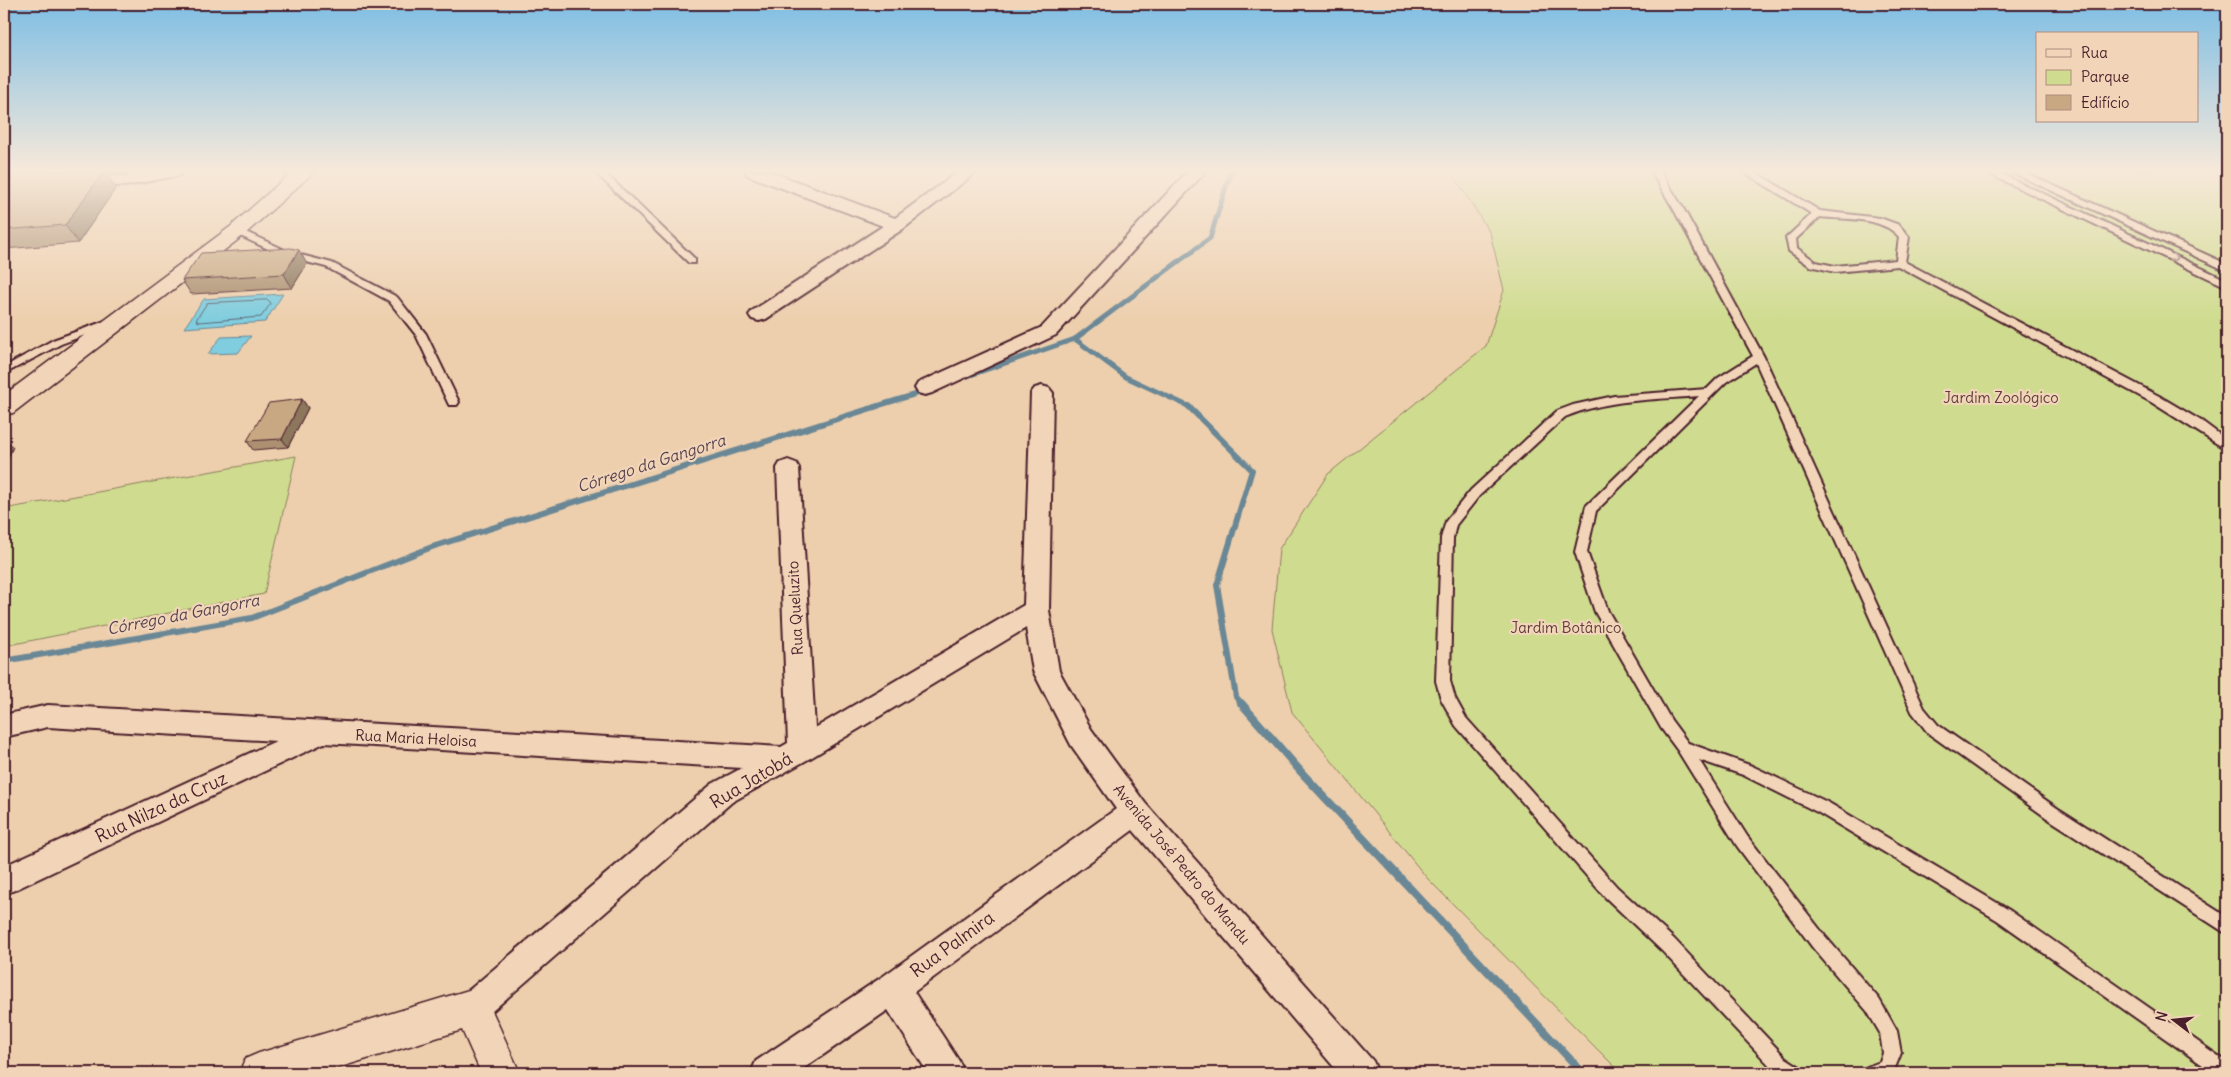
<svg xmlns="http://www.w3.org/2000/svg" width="2231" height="1077" viewBox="0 0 2231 1077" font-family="Delius,sans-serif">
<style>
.green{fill:#cfdc8f;stroke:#8c7e5d}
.water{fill:#7fcdde;stroke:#6a8796}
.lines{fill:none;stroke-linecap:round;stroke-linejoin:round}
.shore{stroke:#5f6573;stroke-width:1}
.stream-far2{stroke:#6a8796;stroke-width:5}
.stream-far1{stroke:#6a8796;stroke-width:6}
.stream{stroke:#6a8796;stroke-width:8}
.service-casing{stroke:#4a1f2b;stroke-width:4}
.minor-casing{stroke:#4a1f2b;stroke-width:4}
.tertiary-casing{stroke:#4a1f2b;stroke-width:3}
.service{fill:#f2d5b8;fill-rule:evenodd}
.minor{fill:#f2d5b8;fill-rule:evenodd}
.tertiary{fill:#f2d5b8;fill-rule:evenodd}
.wall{fill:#ac9071;stroke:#4a1f2b}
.shaded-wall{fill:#8c765c;stroke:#4a1f2b}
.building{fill:#c8a883;stroke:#4a1f2b}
.oneway{stroke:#9e7a72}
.labels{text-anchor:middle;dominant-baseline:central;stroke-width:4.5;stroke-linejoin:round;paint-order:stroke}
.park-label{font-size:15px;fill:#5e3b3a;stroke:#f2d5b8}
.street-label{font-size:15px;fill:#4a1f2b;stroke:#f2d5b8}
.water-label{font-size:16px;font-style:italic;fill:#55424f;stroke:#f2d5b8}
.near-street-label{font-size:18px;fill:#4a1f2b;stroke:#f2d5b8}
</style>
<rect width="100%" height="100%" fill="#edcfad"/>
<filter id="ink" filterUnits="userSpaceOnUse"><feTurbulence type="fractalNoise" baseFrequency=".02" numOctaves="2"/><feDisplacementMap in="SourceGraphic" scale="10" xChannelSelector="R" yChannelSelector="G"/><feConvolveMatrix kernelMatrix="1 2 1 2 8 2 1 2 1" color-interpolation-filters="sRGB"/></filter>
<g filter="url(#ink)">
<g class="green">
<polygon points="1449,171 2227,171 2227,1073 1621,1073 1427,878 1292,712 1272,629 1279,549 1328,474 1486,346 1504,290 1490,233 1459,184"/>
<polygon points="296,456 264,594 4,646 4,509"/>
</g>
<g class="water">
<polygon points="283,294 265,322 184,328 204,299"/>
<polygon points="251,336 238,353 208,354 221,337"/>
</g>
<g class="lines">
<polygon class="shore" points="268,300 271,303 261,317 199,322 196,320 207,303"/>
<g class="stream-far2">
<polyline points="1075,339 1126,377 1190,407"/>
<polyline points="962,378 1075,339 1210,238 1231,171"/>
<polyline points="874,407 926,391"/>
</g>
<g class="stream-far1">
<polyline points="1188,406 1252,470 1217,585 1236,697 1242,704"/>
<polyline points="4,661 252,618 432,547 878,406"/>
</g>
<polyline class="stream" points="1241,703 1302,773 1583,1073"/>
<defs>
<g id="service">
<polygon points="594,171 603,171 695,259 695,263 689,263"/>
<path d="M1651,171H1660L1683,208L1764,357L1924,708L1938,725L2057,808L2227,917V934L2047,818L1928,733L1912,712L1756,363L1726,382L1596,511L1587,552L1608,611L1671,720L1688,743L1752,766L1829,803L2009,910L2227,1062V1073H2214L1997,920L1819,813L1743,775L1699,760L1747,836L1825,936L1879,999L1897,1031L1901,1053L1893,1073H1864L1867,1067L1880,1062L1883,1053L1880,1033L1867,1011L1813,948L1737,846L1678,751L1661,728L1595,612L1575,552L1586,506L1699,396C1653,400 1608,399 1565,417L1479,496L1456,525L1453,538L1450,681L1455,698L1466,718L1617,887L1674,939L1786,1058L1800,1067L1803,1073H1778L1774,1070L1662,951L1605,897L1456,726L1441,699L1436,681L1441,538L1446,521L1471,490L1557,411L1573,405L1614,396L1707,389L1718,378L1753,356L1673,208Z"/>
<path d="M1742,171H1753L1820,211L1880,218L1899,225L1909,237L1905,262L2159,396L2203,422L2227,440V450L2151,402L1898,266L1835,272L1810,266L1789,251L1786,238L1812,214ZM1820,217C1845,220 1882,216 1899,237L1896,260L1835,266L1816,262L1797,248L1796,239Z"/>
<polygon points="1983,171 1995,171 2227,280 2227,287"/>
<polygon points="2009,171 2021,171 2227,264 2227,271"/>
<polygon points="237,228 289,252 332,263 397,297 426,334 459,402 457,405 449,405 416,335 389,301 326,267 283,256 234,233 234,229"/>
<polygon points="108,320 112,321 112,325 61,344 4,374 4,367 53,340"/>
</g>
<g id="minor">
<polygon points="148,171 182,171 180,175 125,186 80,185 74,184 71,180 74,176 80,175 125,176"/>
<polygon points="745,171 769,171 895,218 959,171 978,171 903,229 766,319 759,321 752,319 749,315 752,311 883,226 747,175"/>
<polygon points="1188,171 1206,171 1056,335 932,393 925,395 918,393 915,388 918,383 1042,327"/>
<polygon points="1042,386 1049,388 1053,393 1049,610 1059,671 1091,729 1145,803 1373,1061 1378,1073 1339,1073 1133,830 914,992 959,1061 964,1073 928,1073 888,1010 797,1073 751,1073 756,1061 882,977 1116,809 1071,745 1033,671 1026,628 812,757 732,802 483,1019 472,1024 461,1019 456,1008 461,997 712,784 742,768 324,743 4,895 4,866 276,741 48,727 4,737 4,715 48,705 781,747 788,743 777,468 780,463 788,460 796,463 799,468 815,728 1024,605 1031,393 1035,388"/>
</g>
<g id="tertiary">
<polygon points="293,171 315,171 244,235 13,413 4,415 4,395 230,227"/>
<polygon points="472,989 485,995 520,1073 481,1073 462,1030 321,1073 239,1073 245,1059 259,1053"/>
</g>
</defs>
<use href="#service" class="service-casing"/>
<use href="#minor" class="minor-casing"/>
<use href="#tertiary" class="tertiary-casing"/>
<use href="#service" class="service"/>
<use href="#minor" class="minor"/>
<use href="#tertiary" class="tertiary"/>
</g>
<g class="wall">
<polygon points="4,171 127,171 125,174 107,174 116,188 78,243 4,249"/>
<polygon points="307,264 292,288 191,294 182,280"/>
<polygon points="302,399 308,408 288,447 253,450 247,441"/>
</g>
<g class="shaded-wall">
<polygon points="104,171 105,171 116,188 78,243 65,225"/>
<polygon points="299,250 307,264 292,288 284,274"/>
<polygon points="302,399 308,408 288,447 282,439"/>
<polygon points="5,438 13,447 4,467 4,439"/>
</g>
<g class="building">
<polygon points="4,171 104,171 65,225 4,230"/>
<polygon points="291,248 299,250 284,274 182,280 201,253"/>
<polygon points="302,399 282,439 247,441 269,403"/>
</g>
<defs><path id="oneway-chevron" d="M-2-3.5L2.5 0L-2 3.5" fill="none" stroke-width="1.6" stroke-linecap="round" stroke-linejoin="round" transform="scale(1.25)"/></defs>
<use class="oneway" href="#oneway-chevron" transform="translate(2174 258) rotate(26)"/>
</g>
<linearGradient id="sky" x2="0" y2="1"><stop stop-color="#7ebee4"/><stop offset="0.53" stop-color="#f7e9da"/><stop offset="1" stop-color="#f7e9da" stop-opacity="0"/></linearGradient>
<rect width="2231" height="322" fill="url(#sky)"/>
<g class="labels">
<g class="park-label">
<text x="2001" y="397">Jardim Zoológico</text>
<text x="1566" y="627">Jardim Botânico</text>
</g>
<g class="street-label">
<text transform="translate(795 608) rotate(-93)">Rua Queluzito</text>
<text transform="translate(416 738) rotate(3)">Rua Maria Heloisa</text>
<text transform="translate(1182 864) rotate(50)">Avenida José Pedro do Mandu</text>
</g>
<g class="water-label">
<text transform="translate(651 463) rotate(-18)">Córrego da Gangorra</text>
<text transform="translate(183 614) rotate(-11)">Córrego da Gangorra</text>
</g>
<g class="near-street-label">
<text transform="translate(751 780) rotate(-31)">Rua Jatobá</text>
<text transform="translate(161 807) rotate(-25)">Rua Nilza da Cruz</text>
<text transform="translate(952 944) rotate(-36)">Rua Palmira</text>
</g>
</g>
<rect width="2231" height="1077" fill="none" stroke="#f2d5b8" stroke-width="20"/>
<rect x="10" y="10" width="2211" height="1057" fill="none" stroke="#4a1f2b" stroke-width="2" filter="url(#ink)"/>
<rect x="2036" y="32" width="162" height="90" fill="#f2d5b8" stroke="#af8c80"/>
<rect x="2046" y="49" width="25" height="8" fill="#f2d5b8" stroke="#af8c80"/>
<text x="2081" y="58" font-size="15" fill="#4a1f2b">Rua</text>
<rect x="2046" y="70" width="25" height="15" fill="#cfdc8f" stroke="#af8c80"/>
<text x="2081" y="82" font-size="15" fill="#4a1f2b">Parque</text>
<rect x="2046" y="95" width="25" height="15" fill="#c8a883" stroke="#af8c80"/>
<text x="2081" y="108" font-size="15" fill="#4a1f2b">Edifício</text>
<g transform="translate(2174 1020) rotate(286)" stroke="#f2d5b8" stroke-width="4" paint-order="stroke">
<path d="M0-4L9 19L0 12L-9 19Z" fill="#4a1f2b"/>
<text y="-8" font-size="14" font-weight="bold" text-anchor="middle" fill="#4a1f2b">N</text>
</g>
</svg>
